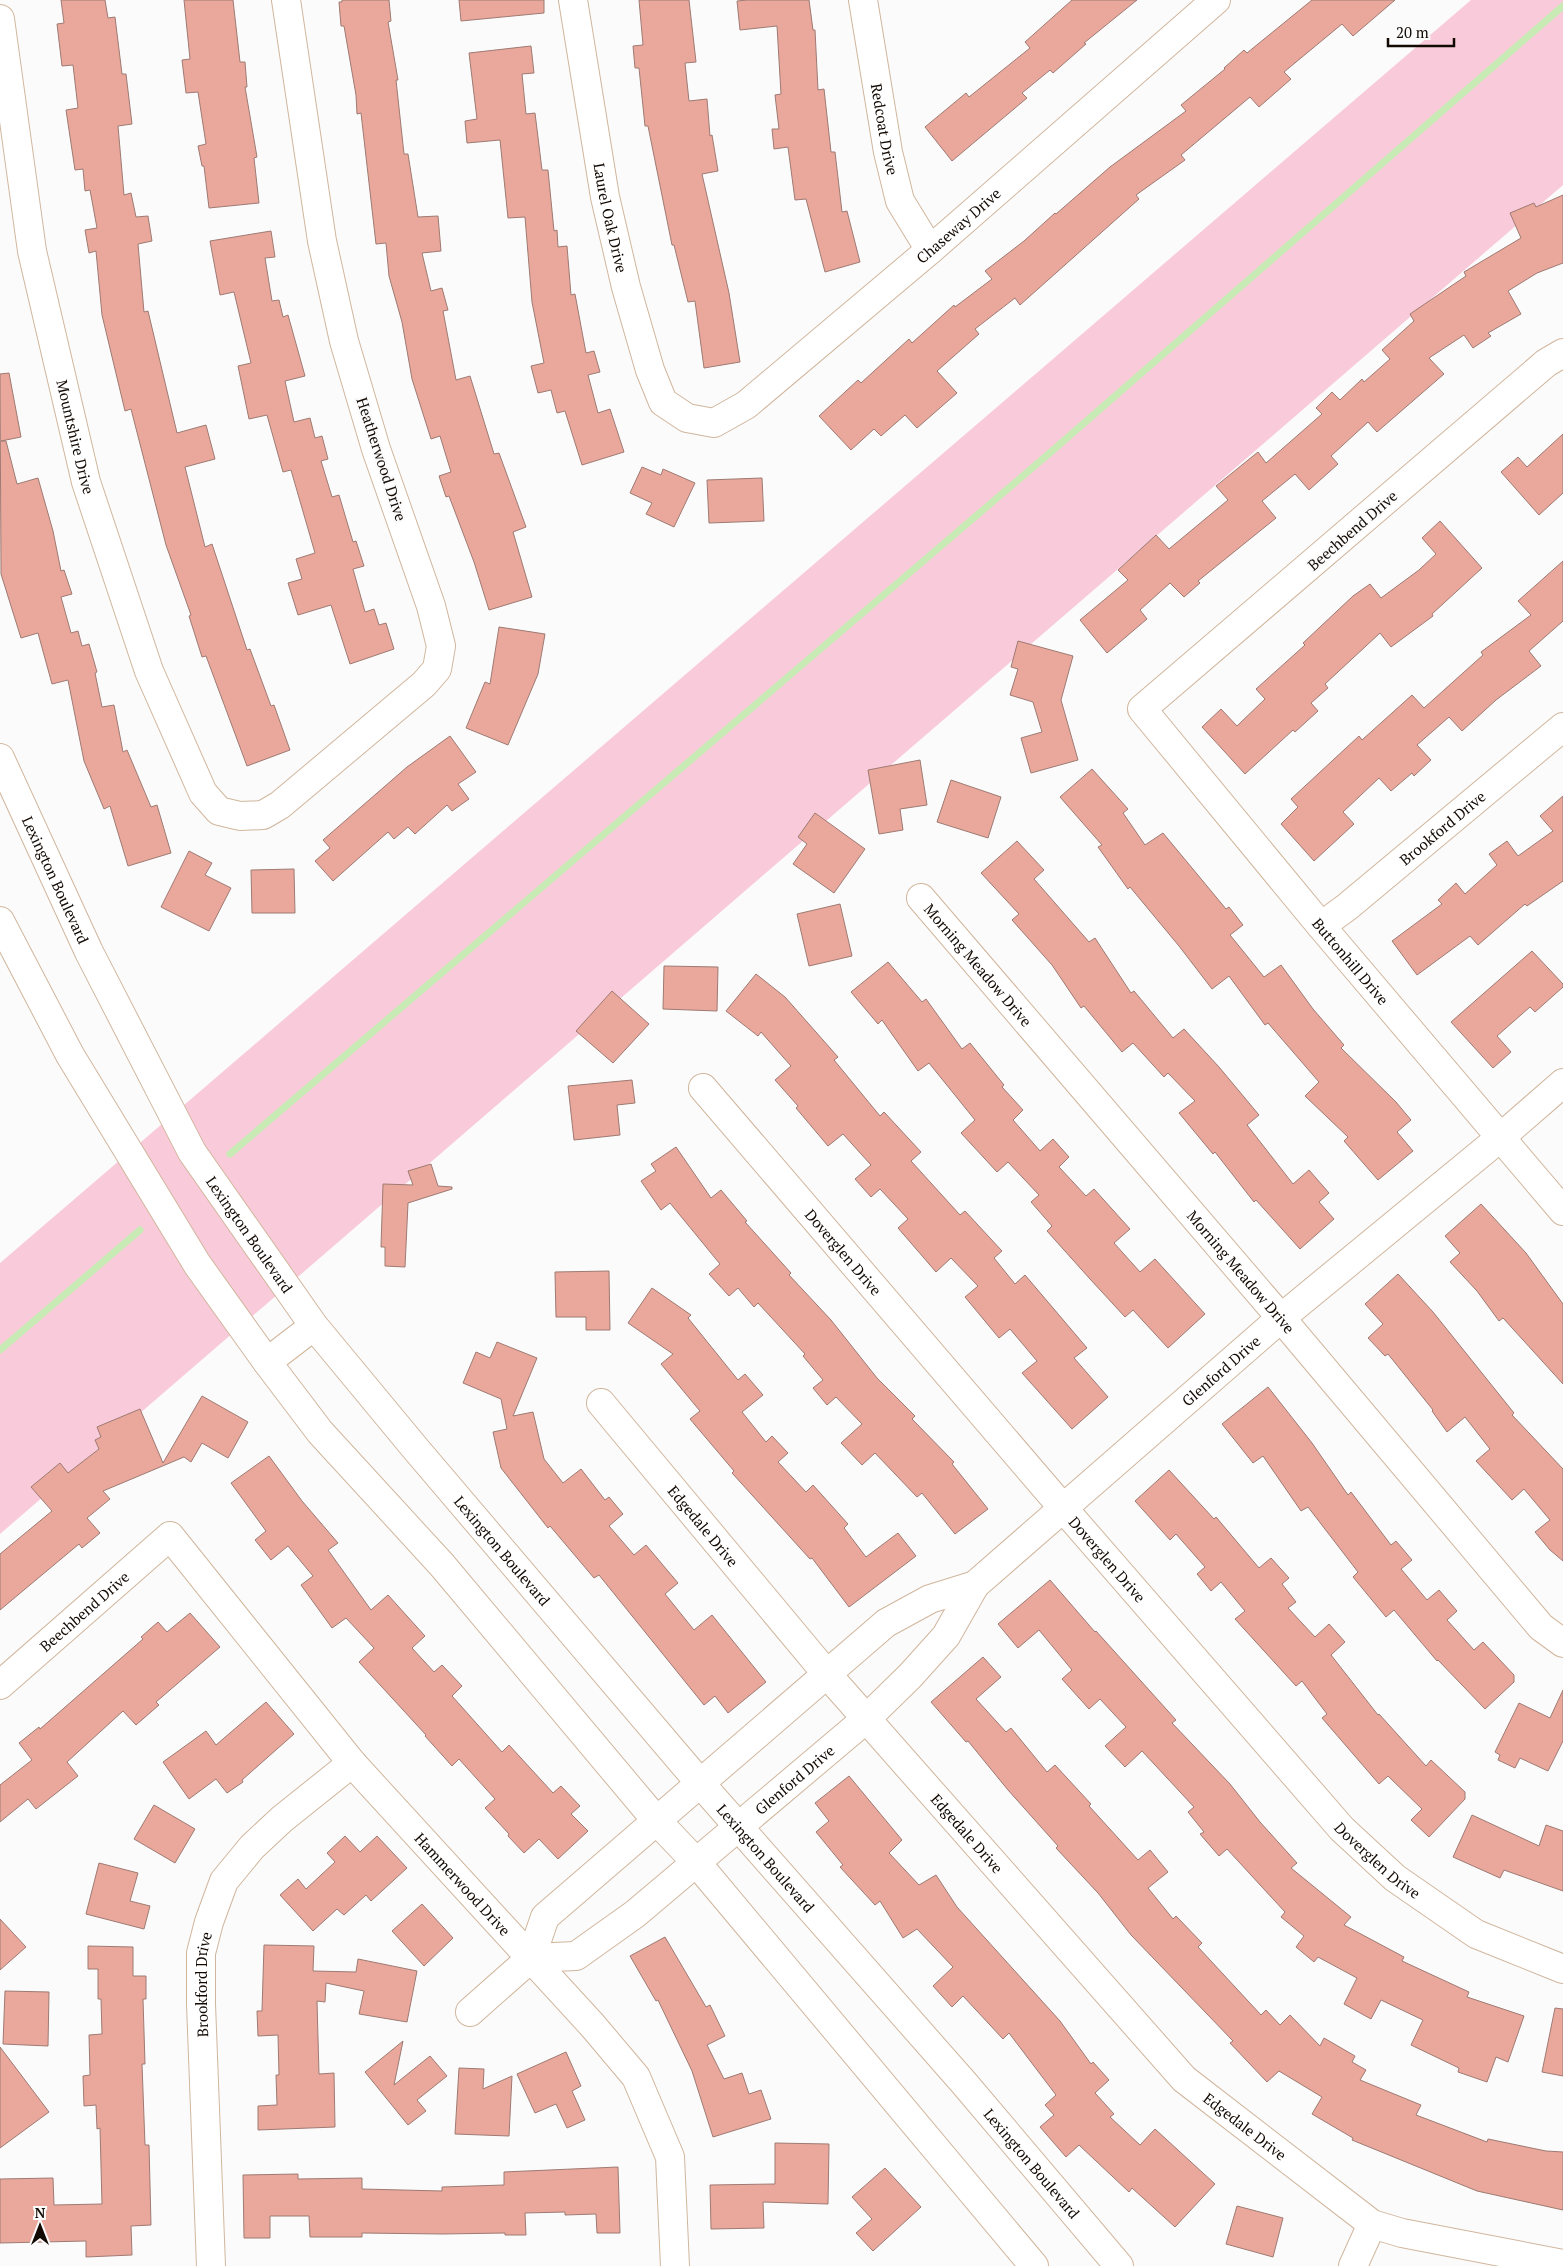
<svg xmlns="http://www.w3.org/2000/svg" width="1563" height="2266" viewBox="0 0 1563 2266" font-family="'PT Serif',serif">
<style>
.green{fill:#f9cbda}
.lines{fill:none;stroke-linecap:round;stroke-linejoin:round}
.stream{stroke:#c8eab4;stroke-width:7}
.building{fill:#e9a89b;stroke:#9e7a73}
.minor-casing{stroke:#d1b69d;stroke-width:30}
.minor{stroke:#fff;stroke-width:28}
.labels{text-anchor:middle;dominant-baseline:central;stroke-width:5;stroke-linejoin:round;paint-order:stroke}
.street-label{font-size:15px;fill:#120903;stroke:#fbfbfb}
</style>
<rect width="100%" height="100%" fill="#fbfbfb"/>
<polygon class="green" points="1471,0 1563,0 1563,185 0,1534 0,1263"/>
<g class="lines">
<g class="stream">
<polyline points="230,1154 1052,451 1563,6"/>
<polyline points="0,1350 140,1230"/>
</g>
</g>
<g class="building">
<polygon points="61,0 105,0 108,18 115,17 122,74 126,74 132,124 118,126 124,195 131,193 136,217 148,216 152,241 138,244 144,312 148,311 177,433 206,425 215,459 185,467 205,547 212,544 247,650 250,649 271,706 274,705 290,750 247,766 206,656 202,657 189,616 191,615 166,545 131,409 125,411 102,315 96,251 89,253 85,230 97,228 90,190 85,191 83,169 75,170 66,110 78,108 73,65 62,66 57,24 64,23"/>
<polygon points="184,0 233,0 240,62 245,62 247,87 245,87 257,157 254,158 259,203 209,208 204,166 202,166 198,146 206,144 198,92 186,93 182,60 190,59"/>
<polygon points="342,0 389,0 391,21 388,22 398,80 396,80 404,154 408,154 418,217 438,216 441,251 422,253 431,291 442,288 448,310 443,311 456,380 470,376 494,454 499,453 526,527 513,532 532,597 489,610 474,562 449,496 446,497 439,476 451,472 440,436 431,439 412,379 402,322 389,276 386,243 376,244 361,113 357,114 356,95 344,26 341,26 339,2 342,2"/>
<polygon points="459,0 544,0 544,13 461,21"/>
<polygon points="639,0 689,0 696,62 685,63 689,101 707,99 710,136 712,135 718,171 702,174 729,293 740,362 704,368 695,301 688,302 674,245 672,245 648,126 645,126 639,68 635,68 633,46 643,45"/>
<polygon points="747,0 809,0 813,30 815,30 818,90 824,89 831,152 835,152 842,212 847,211 860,262 825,272 806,199 795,200 788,147 774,149 772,129 779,129 775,95 781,94 777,26 740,30 737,1"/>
<polygon points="1072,0 1137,0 1084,43 1086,44 1053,73 1050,70 1022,93 1027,98 952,161 925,127 966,93 969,97 1030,48 1025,42"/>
<polygon points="1312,0 1395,0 1353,36 1342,24 1284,72 1291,79 1259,107 1250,97 1181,155 1185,160 1136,195 1139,199 1020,305 1015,298 975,329 979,334 937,371 957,393 917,428 905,415 881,436 874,429 851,450 819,416 858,380 861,383 909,339 912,343 954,305 955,307 992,279 985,271 1024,241 1055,213 1056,214 1110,167 1186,111 1181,105 1225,69 1224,68 1244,50 1247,53"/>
<polygon points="531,46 534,73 522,74 526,114 535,113 542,170 548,170 554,231 557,230 558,247 567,246 571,295 575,294 586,353 594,351 600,372 588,375 598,413 610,409 624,452 582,465 565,411 557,413 551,390 538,393 531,366 544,363 532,302 525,217 508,218 500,140 467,143 465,121 477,119 469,53"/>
<polygon points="1563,195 1563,263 1537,273 1508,291 1521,314 1488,333 1491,336 1473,348 1464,335 1429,358 1444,374 1377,432 1368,422 1331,456 1338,464 1309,490 1295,474 1262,501 1276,518 1198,581 1200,583 1184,597 1170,583 1140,610 1147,619 1107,653 1080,620 1128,580 1118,570 1156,535 1169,549 1228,500 1216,486 1258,452 1266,463 1322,414 1316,408 1332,392 1340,400 1362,379 1364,382 1390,359 1382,350 1414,321 1410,314 1466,276 1464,272 1521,238 1510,213 1534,203 1536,207"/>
<polygon points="271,231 275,257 265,258 272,301 279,300 283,317 288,315 305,376 285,381 294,422 310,418 315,438 322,436 328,459 321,461 332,497 339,495 353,542 356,541 364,566 353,569 365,612 374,609 379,625 386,623 394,649 350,664 331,605 298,615 288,583 302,579 296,559 315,553 291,470 283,472 267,415 249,419 238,366 251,363 234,292 220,295 210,241"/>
<polygon points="9,373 21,437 1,441 6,441 17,484 38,478 53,531 61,571 64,570 72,594 61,597 71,633 78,631 82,646 89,644 97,672 95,673 102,707 114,705 123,752 127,750 151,807 157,805 171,853 128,866 110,806 104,809 84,761 68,680 52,684 38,633 21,638 1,574 0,374"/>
<polygon points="1563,434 1563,493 1539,515 1501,472 1518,457 1527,467"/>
<polygon points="642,467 661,475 663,469 695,483 674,527 646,514 652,503 630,493"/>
<polygon points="762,478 764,521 709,523 707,480"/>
<polygon points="1440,521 1482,568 1432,614 1433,616 1391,647 1380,633 1325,684 1328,688 1311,703 1318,711 1295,732 1293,730 1245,774 1202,727 1221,709 1237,726 1265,699 1256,689 1305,645 1303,643 1353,596 1370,584 1381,598 1419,570 1436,554 1422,538"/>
<polygon points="1563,561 1563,621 1529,651 1541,666 1496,700 1462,731 1449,717 1417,745 1431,760 1414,776 1412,773 1391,791 1379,778 1343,812 1354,824 1314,861 1281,824 1298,807 1291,799 1359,736 1362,740 1412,695 1424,708 1483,655 1481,652 1531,615 1518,601"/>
<polygon points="499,627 545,634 538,674 508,745 466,728 485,682 490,684"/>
<polygon points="1018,641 1073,656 1061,700 1078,760 1031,773 1021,738 1042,732 1033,702 1010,695 1018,669 1011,667"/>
<polygon points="450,736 476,772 458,784 469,799 452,811 447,805 415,834 408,827 394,839 388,832 333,881 315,861 330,848 323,840 407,767"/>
<polygon points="920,760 927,805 900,809 903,830 879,834 868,770"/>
<polygon points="1092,769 1128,809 1123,813 1145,845 1163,833 1226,909 1229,907 1243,925 1230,935 1264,977 1281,965 1313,1009 1344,1045 1341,1048 1396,1102 1411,1120 1397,1132 1413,1151 1378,1180 1344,1141 1348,1137 1305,1096 1319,1082 1268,1023 1265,1025 1229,976 1212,989 1179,946 1130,887 1128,889 1098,847 1102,845 1060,797"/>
<polygon points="951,780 1001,797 988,838 937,822"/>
<polygon points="1563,796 1563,881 1527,906 1525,904 1478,945 1470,936 1417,975 1392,941 1442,904 1438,900 1456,883 1465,894 1497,865 1489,854 1507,841 1518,856 1553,831 1540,816"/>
<polygon points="815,813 865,849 834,893 793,864 807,844 798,837"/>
<polygon points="1017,841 1044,870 1034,879 1089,942 1095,938 1131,993 1134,991 1173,1038 1184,1029 1219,1067 1259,1115 1247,1125 1293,1184 1309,1170 1329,1193 1319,1202 1334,1219 1300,1249 1256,1200 1254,1202 1215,1152 1213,1154 1179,1113 1195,1101 1168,1073 1164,1077 1133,1043 1122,1052 1084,1006 1081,1008 1052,965 1012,920 1019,914 981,873"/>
<polygon points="189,851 212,863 205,875 231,888 209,931 161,907"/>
<polygon points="294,869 295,913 252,913 251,870"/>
<polygon points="840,904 852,956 809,966 797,914"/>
<polygon points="1532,951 1563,984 1563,987 1535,1012 1530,1007 1497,1036 1511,1052 1493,1068 1451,1022"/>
<polygon points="888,962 922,1002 926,999 962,1049 970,1043 1004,1085 1002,1087 1023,1110 1013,1120 1040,1151 1053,1139 1069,1157 1059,1167 1086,1196 1094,1189 1130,1229 1114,1243 1140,1272 1155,1259 1205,1314 1168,1348 1133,1310 1125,1317 1090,1279 1047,1231 1052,1226 1031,1202 1039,1195 1008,1162 997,1172 961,1133 975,1120 929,1063 918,1071 882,1020 878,1024 851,992"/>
<polygon points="664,966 718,967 717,1011 663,1009"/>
<polygon points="756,974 785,997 838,1057 834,1060 880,1116 884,1112 921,1152 911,1161 960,1215 965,1211 1002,1251 994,1258 1015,1284 1025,1275 1087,1348 1074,1358 1108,1397 1072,1429 1022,1373 1037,1361 1010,1329 999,1338 965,1297 978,1286 951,1258 936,1272 898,1228 908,1219 880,1189 871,1197 855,1179 871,1165 843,1134 828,1146 796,1108 798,1106 775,1080 791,1066 761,1032 758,1036 726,1011"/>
<polygon points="612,991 649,1024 613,1063 576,1031"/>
<polygon points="632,1080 635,1103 617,1105 620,1135 574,1140 568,1086"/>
<polygon points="676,1147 711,1198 721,1190 747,1221 745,1222 791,1273 789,1275 831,1320 877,1378 915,1416 912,1419 954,1462 952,1464 988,1509 955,1534 922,1493 917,1497 875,1453 862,1465 841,1443 862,1424 836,1397 827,1405 813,1388 823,1380 803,1356 805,1354 758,1303 754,1307 738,1288 729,1296 709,1274 720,1264 670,1203 661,1210 641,1181 656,1171 651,1164"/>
<polygon points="431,1164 438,1186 452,1187 452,1189 408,1203 405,1267 385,1266 385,1247 381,1247 383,1184 413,1185 408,1171"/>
<polygon points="1481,1204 1526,1253 1563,1304 1563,1384 1503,1318 1499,1321 1477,1291 1450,1262 1460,1253 1445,1236"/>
<polygon points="609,1271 610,1330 586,1330 586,1317 556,1317 555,1272"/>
<polygon points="1398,1274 1433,1312 1514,1413 1512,1415 1563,1469 1563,1561 1550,1550 1535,1532 1550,1520 1524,1489 1512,1500 1476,1461 1490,1449 1465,1417 1447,1432 1432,1411 1433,1410 1388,1354 1385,1356 1368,1338 1383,1324 1365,1304"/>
<polygon points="652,1288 691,1315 688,1318 738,1380 745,1374 763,1395 742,1412 766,1442 772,1436 788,1453 778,1462 806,1492 813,1485 848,1524 844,1528 866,1557 898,1533 916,1556 849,1607 812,1558 810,1559 732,1473 734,1471 690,1419 700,1411 661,1364 673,1354 628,1323"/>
<polygon points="497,1342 537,1358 513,1416 533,1412 544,1459 563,1483 581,1469 605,1500 609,1497 623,1514 609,1526 634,1555 646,1545 678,1583 665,1594 694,1630 712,1615 766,1682 728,1713 715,1696 704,1705 599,1575 594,1578 550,1526 548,1528 501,1468 493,1432 507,1429 501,1399 463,1383 476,1352 490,1358"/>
<polygon points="1268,1387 1312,1443 1348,1495 1351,1492 1391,1545 1396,1541 1412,1560 1401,1569 1427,1600 1439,1590 1457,1611 1447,1620 1474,1650 1483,1642 1514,1675 1514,1682 1485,1709 1438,1660 1437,1661 1394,1610 1386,1617 1353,1577 1358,1572 1308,1507 1301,1511 1263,1456 1253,1463 1222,1424"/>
<polygon points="202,1396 248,1422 228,1458 202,1443 191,1462 184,1457 103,1491 110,1499 87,1518 100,1533 82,1548 79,1544 0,1610 0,1554 52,1511 31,1487 60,1463 68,1473 99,1449 95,1440 101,1437 97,1427 140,1409 163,1463"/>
<polygon points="269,1456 302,1501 338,1543 328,1550 371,1610 388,1595 425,1636 412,1648 434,1672 442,1665 462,1686 452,1696 502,1752 509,1745 553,1793 561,1786 580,1806 571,1814 588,1831 558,1859 539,1839 524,1853 508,1836 509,1834 485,1808 495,1799 459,1759 452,1766 425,1736 426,1735 359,1662 374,1648 346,1618 332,1628 301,1585 313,1576 288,1546 271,1560 255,1540 266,1531 231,1483"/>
<polygon points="1169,1470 1214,1519 1216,1517 1259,1568 1271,1558 1289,1578 1282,1584 1296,1602 1288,1608 1315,1637 1329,1624 1345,1642 1331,1655 1378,1715 1379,1714 1426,1766 1431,1760 1465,1792 1465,1799 1429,1837 1411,1820 1422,1809 1388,1776 1379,1784 1322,1718 1327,1714 1302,1681 1296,1686 1235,1619 1245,1611 1221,1582 1211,1591 1197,1574 1205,1567 1176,1534 1170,1540 1135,1501"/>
<polygon points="1050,1580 1095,1632 1096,1631 1176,1720 1172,1723 1230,1784 1260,1822 1297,1863 1291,1868 1351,1917 1344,1925 1404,1957 1402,1961 1469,1992 1467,1997 1524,2016 1508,2062 1496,2057 1487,2082 1458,2072 1459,2068 1411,2045 1423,2020 1381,2000 1371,2019 1344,2004 1357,1978 1318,1957 1314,1962 1296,1947 1304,1936 1281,1917 1285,1912 1227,1849 1219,1856 1200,1834 1204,1832 1188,1812 1194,1807 1142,1751 1125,1767 1105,1746 1126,1727 1100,1699 1089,1709 1062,1679 1072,1670 1039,1630 1018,1648 998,1624"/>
<polygon points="190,1613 220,1647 156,1702 159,1705 136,1725 123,1711 67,1762 78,1776 36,1809 28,1799 0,1822 0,1785 32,1760 19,1743 39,1727 40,1729 143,1639 141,1637 158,1622 167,1632"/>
<polygon points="983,1657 1001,1677 976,1699 1006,1732 1011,1728 1047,1772 1055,1765 1091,1804 1089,1806 1138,1860 1150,1850 1168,1872 1148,1888 1173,1919 1176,1916 1202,1943 1198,1947 1261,2015 1266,2010 1280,2025 1290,2015 1320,2046 1324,2038 1355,2056 1352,2062 1366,2070 1360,2080 1421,2105 1416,2115 1487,2142 1488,2139 1546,2151 1563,2152 1563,2210 1477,2191 1352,2140 1353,2138 1312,2114 1322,2097 1279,2071 1267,2082 1230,2043 1233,2041 1131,1935 1098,1893 1056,1848 1058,1846 1008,1790 968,1741 966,1742 931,1702"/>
<polygon points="1563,1690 1563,1741 1548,1771 1520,1758 1515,1768 1498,1760 1500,1755 1495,1752 1519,1703 1550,1718"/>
<polygon points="266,1702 294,1734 242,1780 243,1782 227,1793 216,1779 189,1799 163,1762 206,1731 216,1745"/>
<polygon points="849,1776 902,1840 889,1853 919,1885 936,1875 957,1907 1060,2021 1091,2064 1093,2062 1109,2080 1095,2093 1114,2114 1110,2117 1140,2145 1155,2129 1215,2184 1175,2227 1132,2188 1129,2192 1079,2145 1066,2157 1040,2127 1054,2115 1045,2105 1056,2095 1009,2033 1003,2039 963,1996 952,2007 933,1986 953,1967 917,1929 903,1938 880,1901 875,1905 840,1867 843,1865 816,1832 829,1821 815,1803"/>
<polygon points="154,1805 195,1829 175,1863 134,1839"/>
<polygon points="1472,1815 1539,1846 1546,1825 1563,1831 1563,1891 1504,1870 1500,1878 1453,1857"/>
<polygon points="345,1836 360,1852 377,1836 407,1868 371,1901 366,1895 344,1915 337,1909 313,1931 280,1895 298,1879 306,1889 335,1862 327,1853"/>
<polygon points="99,1863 138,1873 130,1901 150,1906 144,1929 86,1914"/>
<polygon points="422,1904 453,1938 424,1966 392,1931"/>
<polygon points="0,1919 26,1947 0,1970"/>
<polygon points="665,1937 706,2007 710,2005 725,2036 707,2045 724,2079 742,2073 749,2094 761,2090 771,2119 713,2137 692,2071 658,2000 656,2001 630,1956"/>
<polygon points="264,1945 314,1946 313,1971 356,1972 358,1959 417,1971 407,2022 359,2014 364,1991 326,1983 325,2002 317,2001 319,2074 334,2073 335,2127 258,2130 258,2106 277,2105 276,2075 279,2075 278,2035 258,2036 257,2011 262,2011"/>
<polygon points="88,1946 133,1947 133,1976 146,1976 146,1999 143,1999 145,2064 142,2064 145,2145 149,2145 151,2225 131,2226 132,2255 86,2257 86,2241 0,2243 0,2179 53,2178 54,2205 102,2204 100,2128 97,2129 96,2105 84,2106 83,2076 90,2075 89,2035 102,2034 101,1999 98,1999 98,1969 88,1969"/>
<polygon points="5,1991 49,1992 48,2046 3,2044"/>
<polygon points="1555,2008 1563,2009 1563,2076 1542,2072"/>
<polygon points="403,2041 394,2085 430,2056 447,2076 417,2100 426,2111 408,2125 365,2072"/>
<polygon points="0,2047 49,2112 0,2148"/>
<polygon points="566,2052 581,2086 572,2091 585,2120 567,2128 556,2104 535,2113 517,2074"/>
<polygon points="459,2068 484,2069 483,2089 512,2076 509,2136 455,2134"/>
<polygon points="775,2143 829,2144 828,2204 763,2202 764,2228 711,2229 710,2185 775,2184"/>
<polygon points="618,2167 620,2233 597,2233 596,2214 565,2215 565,2212 525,2213 526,2235 505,2235 505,2233 443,2234 362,2233 362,2237 310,2237 309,2216 270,2216 270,2238 244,2238 243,2175 298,2174 298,2179 362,2178 362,2189 442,2191 442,2187 504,2185 504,2172"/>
<polygon points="885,2168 921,2207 873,2251 856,2233 872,2219 852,2197"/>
<polygon points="1237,2206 1283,2218 1273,2257 1226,2244"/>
</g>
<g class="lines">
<defs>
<g id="minor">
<path id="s1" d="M573,0L605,197L626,287L650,370L663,402L687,418L714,423L746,405L930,250L1216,0"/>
<path id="s2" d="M863,0L888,152L900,201L930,250"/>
<path id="s3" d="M0,19L32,251L86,482L149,671L203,793L219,811L240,816L263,815L280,805L424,684L437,669L441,646L431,606L376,449L344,341L322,241L286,0"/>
<path id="s4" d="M1563,353L1546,363L1142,709L1321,926L1563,1211"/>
<path id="s5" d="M0,758L89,952L192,1152L314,1326L415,1448L700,1783L964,2083L1119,2266"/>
<path id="s6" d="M921,898L1281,1318L1541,1627L1563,1643"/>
<polyline points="0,921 70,1055 197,1264 267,1362 320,1432 442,1565 656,1820 696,1862 1034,2266"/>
<path id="s7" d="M1321,926L1347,907L1563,727"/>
<path id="s8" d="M703,1088L1063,1508L1342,1829L1395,1878L1476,1934L1563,1969"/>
<polyline points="267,1362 314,1326"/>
<path id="s9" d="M601,1403L826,1673L1184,2079L1372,2224L1402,2233L1563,2264"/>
<path id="s10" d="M0,1685L170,1536L352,1763L593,2026L636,2077L670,2157L675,2266"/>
<path id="s11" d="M531,1958L576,1956L635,1914L866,1719L910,1676L946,1636L975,1585L1281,1318L1501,1137L1563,1083"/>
<polyline points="470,2012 531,1958 545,1917 886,1623 930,1599 975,1585"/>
<path id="s12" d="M211,2266L201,2004V1953L209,1922L224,1881L252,1847L282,1819L352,1763"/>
<polyline points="1353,2266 1372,2224"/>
</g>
</defs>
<use href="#minor" class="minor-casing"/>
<use href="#minor" class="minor"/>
</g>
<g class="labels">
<g class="street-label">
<text stroke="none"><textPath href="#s2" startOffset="131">Redcoat Drive</textPath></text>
<text stroke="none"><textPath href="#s1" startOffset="221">Laurel Oak Drive</textPath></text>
<text stroke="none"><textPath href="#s1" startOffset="784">Chaseway Drive</textPath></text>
<text stroke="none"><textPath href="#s3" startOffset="425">Mountshire Drive</textPath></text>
<text transform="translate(382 459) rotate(72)">Heatherwood Drive</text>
<text transform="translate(1352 530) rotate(-41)">Beechbend Drive</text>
<text stroke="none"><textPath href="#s7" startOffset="156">Brookford Drive</textPath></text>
<text stroke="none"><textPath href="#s5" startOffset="134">Lexington Boulevard</textPath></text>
<text stroke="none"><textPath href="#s4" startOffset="879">Buttonhill Drive</textPath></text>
<text stroke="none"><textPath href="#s6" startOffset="88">Morning Meadow Drive</textPath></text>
<text stroke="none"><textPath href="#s5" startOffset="539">Lexington Boulevard</textPath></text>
<text stroke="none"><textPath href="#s8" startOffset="216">Doverglen Drive</textPath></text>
<text stroke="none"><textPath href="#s6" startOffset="492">Morning Meadow Drive</textPath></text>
<text stroke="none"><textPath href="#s11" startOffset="920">Glenford Drive</textPath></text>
<text stroke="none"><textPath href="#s9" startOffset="160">Edgedale Drive</textPath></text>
<text stroke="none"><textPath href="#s5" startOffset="944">Lexington Boulevard</textPath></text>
<text stroke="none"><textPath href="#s8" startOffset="621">Doverglen Drive</textPath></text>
<text stroke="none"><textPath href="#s10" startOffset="112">Beechbend Drive</textPath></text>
<text stroke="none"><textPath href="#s11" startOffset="326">Glenford Drive</textPath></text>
<text stroke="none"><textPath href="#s9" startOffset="565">Edgedale Drive</textPath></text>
<text stroke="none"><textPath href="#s5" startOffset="1349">Lexington Boulevard</textPath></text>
<text stroke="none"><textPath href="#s8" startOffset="1026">Doverglen Drive</textPath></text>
<text stroke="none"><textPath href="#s10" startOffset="681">Hammerwood Drive</textPath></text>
<text stroke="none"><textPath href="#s12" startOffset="282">Brookford Drive</textPath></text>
<text stroke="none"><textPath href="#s9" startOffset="970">Edgedale Drive</textPath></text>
<text stroke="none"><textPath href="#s5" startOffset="1754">Lexington Boulevard</textPath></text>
</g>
</g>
<g transform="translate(40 2226)" stroke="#fbfbfb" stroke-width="4" paint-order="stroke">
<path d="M0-4L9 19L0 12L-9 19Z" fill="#120903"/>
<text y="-8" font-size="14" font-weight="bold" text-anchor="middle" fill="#120903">N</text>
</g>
<path d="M1388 38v8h66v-8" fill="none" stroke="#120903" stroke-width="2.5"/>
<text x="1396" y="38" font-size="15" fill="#120903" stroke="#fbfbfb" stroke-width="4" paint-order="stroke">20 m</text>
</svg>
